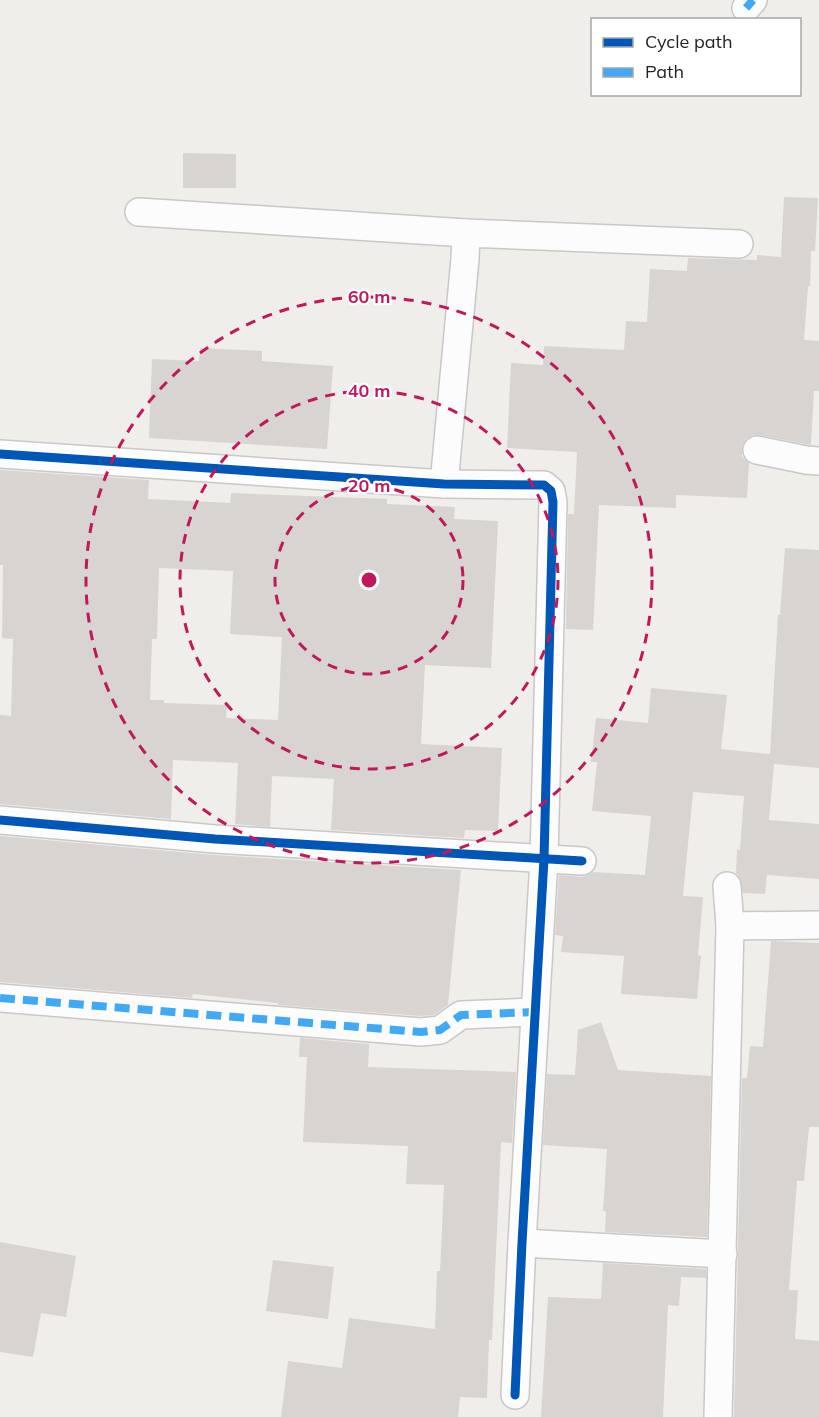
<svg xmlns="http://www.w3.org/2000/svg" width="819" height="1417" viewBox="0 0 819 1417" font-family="Mulish,sans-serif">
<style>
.building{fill:#d7d4d2;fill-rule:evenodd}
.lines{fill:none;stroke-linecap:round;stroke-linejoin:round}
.street-casing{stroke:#c9c8c7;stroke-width:30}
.street{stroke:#fdfcfc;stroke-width:27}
.quiet{stroke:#3fa9f5;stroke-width:8;stroke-dasharray:15 8;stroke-linecap:butt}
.cycleway-casing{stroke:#fff;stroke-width:13}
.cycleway{stroke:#0057b8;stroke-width:9}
.ring{fill:none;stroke:#c2185b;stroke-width:3;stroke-dasharray:10 8}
.centre{fill:#c2185b;stroke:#fff;stroke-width:3}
.ring-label{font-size:18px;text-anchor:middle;font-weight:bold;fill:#c2185b;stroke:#fff;stroke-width:4.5;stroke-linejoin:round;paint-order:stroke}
</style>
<rect width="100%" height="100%" fill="#f0eeeb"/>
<g class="building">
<polygon points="183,153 236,154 236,188 183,188"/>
<polygon points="784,197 818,198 815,251 811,251 810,286 808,286 804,340 819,341 819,391 814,391 811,445 760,435 753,435 746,439 742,447 742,456 749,463 747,498 676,495 676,508 599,505 593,630 566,629 568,514 574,514 577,452 507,448 511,363 543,365 544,346 624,350 626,321 647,322 650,269 687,271 688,258 757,260 757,255 781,257"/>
<polygon points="200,348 262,351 262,361 333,366 327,449 149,438 152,359 199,361"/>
<path d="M0,470L149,480L148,499L230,503L231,493L387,499V504L455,507L454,519L498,521L491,668L425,665L421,744L502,748L498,831L465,830L464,838L331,830L334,779L272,776L270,827L235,824L238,763L173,760L171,819L0,804V715L11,716L13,639L2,638L3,565H0ZM159,568L233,571L230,634L282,637L278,720L226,718L227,705L164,703V700H150L152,639H157Z"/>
<polygon points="785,548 819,550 819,768 774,764 769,820 819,824 819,879 767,875 765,894 743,893 740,878 736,873 737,849 740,850 744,796 693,792 683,896 703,897 698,955 701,956 697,999 621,994 624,956 561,952 563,936 555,935 559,875 582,877 588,875 593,872 645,875 651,816 592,811 597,762 591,762 596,718 648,723 651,688 727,695 721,749 770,754 778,615 780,615"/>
<polygon points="0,836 214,855 461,870 448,1005 434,1015 421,1016 278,1005 278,1003 193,994 192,998 0,982"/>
<polygon points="771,941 819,943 819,1127 809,1127 804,1181 797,1181 789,1290 798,1290 795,1339 819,1341 819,1417 734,1417 742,1078 747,1078 750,1046 763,1047"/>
<polygon points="601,1022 618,1070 711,1076 707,1237 605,1232 606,1211 603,1211 607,1149 543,1145 547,1074 575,1075 578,1030"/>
<polygon points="300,1038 369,1044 368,1067 516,1072 512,1143 501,1142 492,1340 489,1340 487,1398 460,1397 458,1417 281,1417 288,1361 342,1368 349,1318 435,1329 437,1271 440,1271 444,1185 406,1184 408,1146 303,1142 307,1057 299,1057"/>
<polygon points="0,1242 76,1256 66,1317 41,1313 33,1357 0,1352"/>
<polygon points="273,1260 334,1267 328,1319 266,1311"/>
<polygon points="603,1263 706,1269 706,1278 681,1277 679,1306 668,1305 663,1417 541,1417 548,1297 601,1299"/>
</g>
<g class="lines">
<defs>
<g id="street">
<polyline points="746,8 753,0"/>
<polyline points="139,212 466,233"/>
<polyline points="757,450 806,460 819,461"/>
<polyline points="0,454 444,484 544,485 551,491 553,502 544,859 522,1243 515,1395"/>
<polyline points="444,484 465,259 466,233 739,244"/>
<polyline points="0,820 215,839 582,861"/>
<polyline points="730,926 819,925"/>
<polyline points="0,998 421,1032 440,1030 461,1015 535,1012"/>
<polyline points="522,1243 723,1254"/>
<polyline points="718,1417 730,926 727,886"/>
</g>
</defs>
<use href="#street" class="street-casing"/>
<use href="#street" class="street"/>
<g class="quiet">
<polyline points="746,8 753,0"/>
<polyline points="0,998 421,1032 440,1030 461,1015 535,1012"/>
</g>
<defs>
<g id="cycleway">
<polyline points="0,454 444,484 544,485 551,491 553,502 544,859 522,1243 515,1395"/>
<polyline points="0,820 215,839 582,861"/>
</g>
</defs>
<use href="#cycleway" class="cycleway-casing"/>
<use href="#cycleway" class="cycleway"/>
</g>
<g class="ring">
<circle cx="369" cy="580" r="94"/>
<circle cx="369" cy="580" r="189"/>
<circle cx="369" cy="580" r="283"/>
</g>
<circle cx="369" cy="580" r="9" class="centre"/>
<g class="ring-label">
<text x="369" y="303">60 m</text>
<text x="369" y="397">40 m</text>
<text x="369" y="492">20 m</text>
</g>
<rect x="591" y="18" width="210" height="78" fill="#ffffff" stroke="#a7a7a7" stroke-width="1.5"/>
<rect x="603" y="38" width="30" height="9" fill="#0057b8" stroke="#a7a7a7" stroke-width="1.5"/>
<text x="645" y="48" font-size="18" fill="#222222">Cycle path</text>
<rect x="603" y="68" width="30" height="9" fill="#3fa9f5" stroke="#a7a7a7" stroke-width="1.5"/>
<text x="645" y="78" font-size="18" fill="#222222">Path</text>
</svg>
